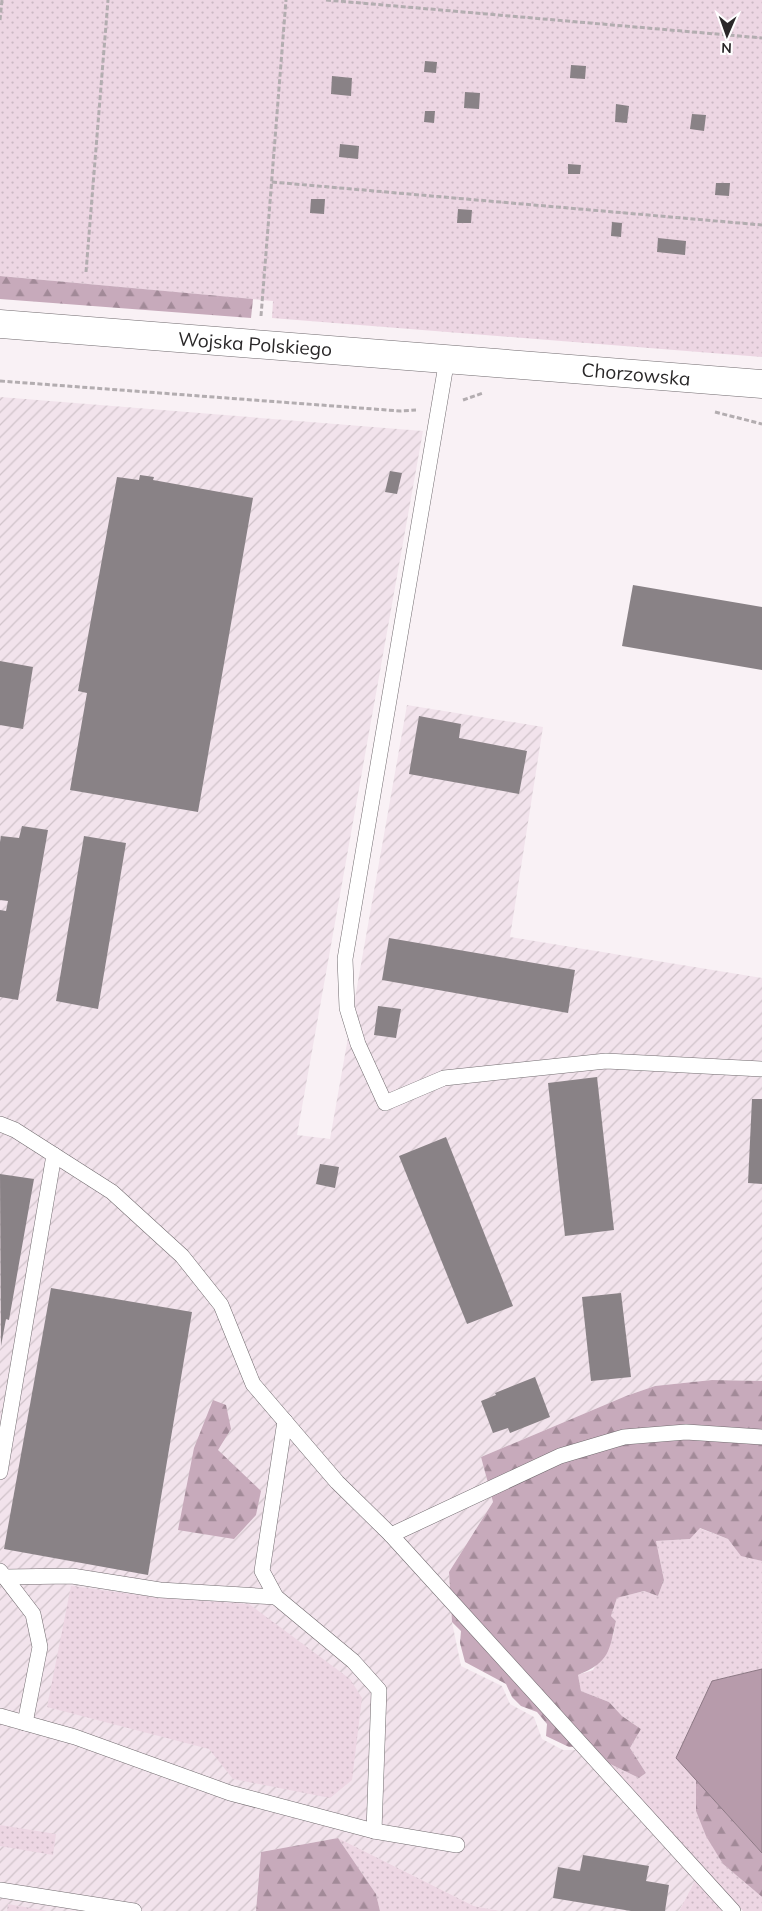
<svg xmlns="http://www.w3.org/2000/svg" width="762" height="1911" viewBox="0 0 762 1911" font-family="Mulish,sans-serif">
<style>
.industrial{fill:url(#industrial-furrows)}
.grass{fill:url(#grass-dots)}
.forest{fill:url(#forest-firs)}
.water{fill:#b79bab;stroke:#8c7884}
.building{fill:#898286}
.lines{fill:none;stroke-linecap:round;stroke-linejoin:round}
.lane-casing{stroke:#716b6f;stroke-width:16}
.secondary-casing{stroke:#716b6f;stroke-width:29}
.path{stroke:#b3adb0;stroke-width:3;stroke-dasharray:5 2.5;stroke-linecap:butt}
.lane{stroke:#fff;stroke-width:15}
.secondary{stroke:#fff;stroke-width:28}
.labels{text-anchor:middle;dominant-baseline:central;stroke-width:4;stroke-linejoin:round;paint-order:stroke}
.street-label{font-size:19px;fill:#292728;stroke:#fff}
</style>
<defs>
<pattern id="industrial-furrows" width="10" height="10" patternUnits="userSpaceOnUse" patternTransform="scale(1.25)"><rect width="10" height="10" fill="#f2e3ec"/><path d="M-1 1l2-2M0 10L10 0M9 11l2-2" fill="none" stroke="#d0c3ca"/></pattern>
<pattern id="grass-dots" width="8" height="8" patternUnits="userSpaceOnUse" patternTransform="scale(1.25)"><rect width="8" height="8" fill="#edd6e3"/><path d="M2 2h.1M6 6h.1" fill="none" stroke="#cbb8c3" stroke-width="1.8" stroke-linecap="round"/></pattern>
<pattern id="forest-firs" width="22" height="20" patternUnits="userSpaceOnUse" patternTransform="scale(1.25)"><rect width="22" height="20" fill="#c7aabb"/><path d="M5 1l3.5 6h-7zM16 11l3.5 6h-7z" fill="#a28a98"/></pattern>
</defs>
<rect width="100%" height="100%" fill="#f9f1f5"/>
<polygon class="industrial" points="0,397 423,431 297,1135 330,1139 407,705 543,727 510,937 762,978 762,1381 712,1380 655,1386 626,1396 481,1457 493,1502 449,1572 452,1622 461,1666 502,1686 510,1704 534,1717 542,1739 563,1750 576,1750 697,1877 679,1911 501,1911 474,1906 338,1838 261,1852 256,1911 0,1911"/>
<g class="grass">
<polygon points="0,0 762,0 762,357 272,318 273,301 0,276"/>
<polygon points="699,1528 728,1539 741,1555 762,1561 762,1669 712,1681 676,1758 696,1780 696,1811 723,1864 762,1897 762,1911 743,1911 606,1762 639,1778 646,1773 630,1748 641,1729 622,1716 609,1702 581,1691 578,1675 593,1670 613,1636 616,1621 611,1616 617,1598 644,1591 658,1596 664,1580 656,1541 690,1539"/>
<polygon points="71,1586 161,1598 249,1604 350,1679 362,1698 352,1780 330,1798 233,1779 209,1749 47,1707"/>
<polygon points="0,1825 56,1834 53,1855 0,1846"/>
<polygon points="338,1838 474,1906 501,1911 380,1911 376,1894"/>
<polygon points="697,1877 724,1911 679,1911"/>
<polygon points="8,1904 47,1911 7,1911"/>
</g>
<g class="forest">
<polygon points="0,276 253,299 251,318 0,299"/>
<path d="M712,1380L762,1381V1561L741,1556L728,1539L700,1528L690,1539L656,1541L664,1580L658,1596L644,1591L617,1598L611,1616L616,1621C609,1651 610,1662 578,1675L581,1691L609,1702L622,1716L641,1729L630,1748L646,1773L639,1778L606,1762L592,1747H569L546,1736L547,1724L537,1712L521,1706L512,1697L506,1684L465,1662L460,1643L461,1631L452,1622L449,1572L493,1502L481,1457L626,1396L655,1386Z"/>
<polygon points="213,1400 226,1405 231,1429 218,1450 261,1491 256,1515 234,1539 178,1530 194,1448"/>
<polygon points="696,1780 762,1853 762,1897 723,1864 706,1836 696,1811"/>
<polygon points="338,1838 376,1894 380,1911 256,1911 261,1852"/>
</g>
<polygon class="water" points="762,1669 762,1853 676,1758 712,1681"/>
<g class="building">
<polygon points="425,61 437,62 436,73 424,72"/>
<polygon points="571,65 586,66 585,79 570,78"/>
<polygon points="332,76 352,78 351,96 331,94"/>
<polygon points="465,92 480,93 479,109 464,108"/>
<polygon points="616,104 629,106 627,123 615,122"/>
<polygon points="425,111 435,111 434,123 424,122"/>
<polygon points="692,114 706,115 704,131 690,129"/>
<polygon points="340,144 359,146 358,159 339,157"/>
<polygon points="568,164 581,165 580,174 568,174"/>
<polygon points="716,183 730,183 729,196 715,195"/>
<polygon points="311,199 325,199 324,214 310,213"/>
<polygon points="458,209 472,210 471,223 457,223"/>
<polygon points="612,222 622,223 621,237 611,236"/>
<polygon points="658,238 686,241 685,255 657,252"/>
<polygon points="390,471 402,473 397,494 385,492"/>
<polygon points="140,475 154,477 153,480 253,498 198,812 70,790 87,693 78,691 117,477 139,480"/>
<polygon points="633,585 762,607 762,670 622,646"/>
<polygon points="0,661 33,667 23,729 0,725"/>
<polygon points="419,716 461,724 459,738 527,751 519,794 409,774"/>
<polygon points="22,826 48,830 18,1000 0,997 0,910 6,911 8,901 0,900 0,842 1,836 19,838"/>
<polygon points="84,836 126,843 98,1009 56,1001"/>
<polygon points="389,938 575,970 568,1013 382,980"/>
<polygon points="378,1006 401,1009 396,1038 374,1035"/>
<polygon points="597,1077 614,1230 565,1236 548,1083"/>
<polygon points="752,1099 762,1099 762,1184 748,1183"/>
<polygon points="446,1137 513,1306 467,1324 399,1156"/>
<polygon points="320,1164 339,1167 335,1188 316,1184"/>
<polygon points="0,1174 34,1179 9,1320 6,1319 1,1346"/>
<polygon points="51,1288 192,1312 148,1575 4,1549"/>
<polygon points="621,1293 631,1377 591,1381 582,1297"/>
<polygon points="535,1377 550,1417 510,1433 508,1428 493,1433 481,1401 496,1395 495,1393"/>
<polygon points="583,1855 649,1866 646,1881 669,1885 665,1911 631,1911 553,1898 558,1867 580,1871"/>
</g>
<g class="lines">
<defs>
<g id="lane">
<polyline points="447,359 345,959 347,1008 358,1044 385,1103 444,1078 606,1061 762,1069"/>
<polyline points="0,1124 15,1130 112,1192 182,1256 221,1305 253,1384 337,1482 391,1535 733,1911"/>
<polyline points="285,1421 262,1571 276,1597 353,1661 379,1690 374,1831"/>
<polyline points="0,1472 54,1155"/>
<polyline points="391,1535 560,1456 624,1437 686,1432 762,1437"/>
<polyline points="0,1571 33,1614 40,1647 25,1723"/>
<polyline points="4,1577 72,1576 160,1590 276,1597"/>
<polyline points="0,1716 75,1737 230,1793 374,1831 457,1845"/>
<polyline points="0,1890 134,1911"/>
</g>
<polyline id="secondary" points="0,324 762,384"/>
</defs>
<use href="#lane" class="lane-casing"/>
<use href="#secondary" class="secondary-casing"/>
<g class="path">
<polyline points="326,0 762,38"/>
<polyline points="0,20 2,0"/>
<polyline points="272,182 762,225"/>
<polyline points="86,272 108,0"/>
<polyline points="261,316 286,0"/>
<polyline points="0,381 400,411 416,410"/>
<polyline points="463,400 483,393"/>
<polyline points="715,412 762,424"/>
</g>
<use href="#lane" class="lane"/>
<use href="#secondary" class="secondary"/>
</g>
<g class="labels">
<g class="street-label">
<text transform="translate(255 344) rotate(4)">Wojska Polskiego</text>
<text transform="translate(636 374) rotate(5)">Chorzowska</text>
</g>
</g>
<g transform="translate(727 35) rotate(182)" stroke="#ffffff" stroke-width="4" paint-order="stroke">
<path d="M0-4L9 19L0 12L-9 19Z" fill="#292728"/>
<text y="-8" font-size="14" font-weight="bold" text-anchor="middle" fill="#292728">N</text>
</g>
</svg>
